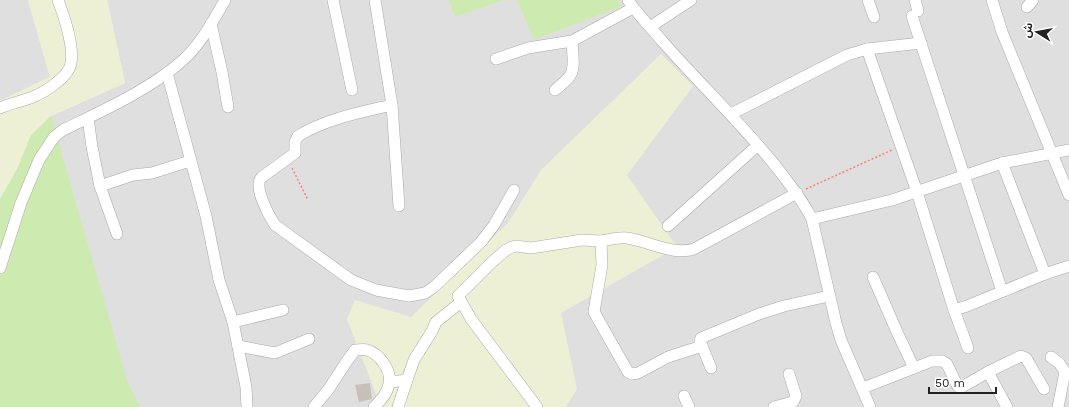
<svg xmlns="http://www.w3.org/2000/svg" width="1069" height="407" viewBox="0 0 1069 407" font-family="'Work Sans','Noto Sans Arabic',sans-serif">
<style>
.residential{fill:#e0dfdf}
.farmland{fill:#eef0d5}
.grass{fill:#cdebb0}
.building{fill:#c7bfb8}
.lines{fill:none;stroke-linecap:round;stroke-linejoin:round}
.minor-casing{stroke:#a9a9a9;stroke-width:12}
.path{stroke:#fa8072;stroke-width:1.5;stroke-dasharray:2 2;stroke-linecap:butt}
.minor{stroke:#fff;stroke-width:11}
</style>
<rect width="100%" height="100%" fill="#f2efe9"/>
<g class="residential">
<polygon points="0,0 28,0 50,77 0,101"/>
<polygon points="107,0 1069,0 1069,407 0,407 0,199 51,116 125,83"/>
</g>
<g class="farmland">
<polygon points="28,0 107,0 125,83 51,116 17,169 0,199 0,101 50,77"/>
<polygon points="661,54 693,86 627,175 677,247 561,313 577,389 566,407 381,407 347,319 355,300 411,317 508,223 541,170"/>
</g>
<g class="grass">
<polygon points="449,0 504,0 455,17"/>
<polygon points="517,0 618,0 622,6 534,40"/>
<polygon points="51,116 127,380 140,407 0,407 0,199 17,169 31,135"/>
</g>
<polygon class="building" points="370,383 372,399 359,402 355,385"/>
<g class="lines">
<defs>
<g id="minor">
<polyline points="333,0 352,90"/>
<polyline points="375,0 392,105 399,206"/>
<path d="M628,0C638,15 651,28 663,42C699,83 739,121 774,164C788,182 802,199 812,219L836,323L841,340L870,407"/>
<polyline points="868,0 874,17"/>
<polyline points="915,0 918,11"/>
<polyline points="992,0 1002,32 1069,195"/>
<polyline points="1027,7 1033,0"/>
<polyline points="912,16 1002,291"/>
<polyline points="211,24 222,72 228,107"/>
<polyline points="650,27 691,0"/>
<polyline points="867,49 917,192 954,310 968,348"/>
<polyline points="496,59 528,48 572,41 633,8"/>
<polyline points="167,73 206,216 219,280 233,322 246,387 247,407"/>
<path d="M555,90C560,86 566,81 570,76C576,67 572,51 572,41"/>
<path d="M392,105C362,112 325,119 298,136L295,142V153L262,177C252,185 269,216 275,225L351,280L376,290L409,296L425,293L434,287L481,242L494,225L514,190"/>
<path d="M0,108C11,103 24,101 35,96C45,92 64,79 69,69C77,54 64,16 58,0"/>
<polyline points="731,114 847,55 867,49 921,43"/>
<polyline points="88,118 92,147 100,186 117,234"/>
<polyline points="1002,163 1045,274"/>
<polyline points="100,186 133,175 152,173 190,161"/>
<polyline points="812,219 892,200 1002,163 1069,150"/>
<polyline points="668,226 758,145"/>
<path d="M0,268L21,203L39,160L54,137L63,130C102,111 151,89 183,60C201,44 213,21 225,0"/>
<polyline points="873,277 897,332 914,368"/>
<polyline points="954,310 967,306 1045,274 1069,266"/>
<polyline points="233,322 283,310"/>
<polyline points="238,346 275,353 309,339"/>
<path d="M702,346L668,357L638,373L632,374L628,372L594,312L602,265L601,241C609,240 618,237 627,238C648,241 674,256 694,249L797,193"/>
<polyline points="1051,357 1059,363 1065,372 1058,407"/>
<polyline points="711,368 700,341 701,338 759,314 784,306 829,296"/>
<polyline points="988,372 1007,407"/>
<polyline points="390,382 407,380 414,360 432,331 436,322 461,302"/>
<polyline points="863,388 932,361 942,361 947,364 957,385 959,387 962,387 988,372 1021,356 1026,358 1044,389"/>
<polyline points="684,396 689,407"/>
<path d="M314,407L328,390L347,361L355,350C359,350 364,349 367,350C380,354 392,371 389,384C387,394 381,400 374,407"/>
<polyline points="398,407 407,380"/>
<polyline points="537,407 471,319 458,296 492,262 506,250 512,247 516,246 531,248 582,240 601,241"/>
<polyline points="774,407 793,402 796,396 789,374"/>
</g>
</defs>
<use href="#minor" class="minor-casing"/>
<g class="path">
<polyline points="292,168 308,200"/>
<polyline points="806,189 892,150"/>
</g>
<use href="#minor" class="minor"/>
</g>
<g transform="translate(1037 32) rotate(281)" stroke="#ffffff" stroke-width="3" paint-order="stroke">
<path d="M0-3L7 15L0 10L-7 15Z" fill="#222222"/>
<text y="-6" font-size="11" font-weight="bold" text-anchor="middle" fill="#222222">ش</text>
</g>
<path d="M929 387v6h67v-6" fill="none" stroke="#222222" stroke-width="2"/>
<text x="935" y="387" font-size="12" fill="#222222" stroke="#ffffff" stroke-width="3" paint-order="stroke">50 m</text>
</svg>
